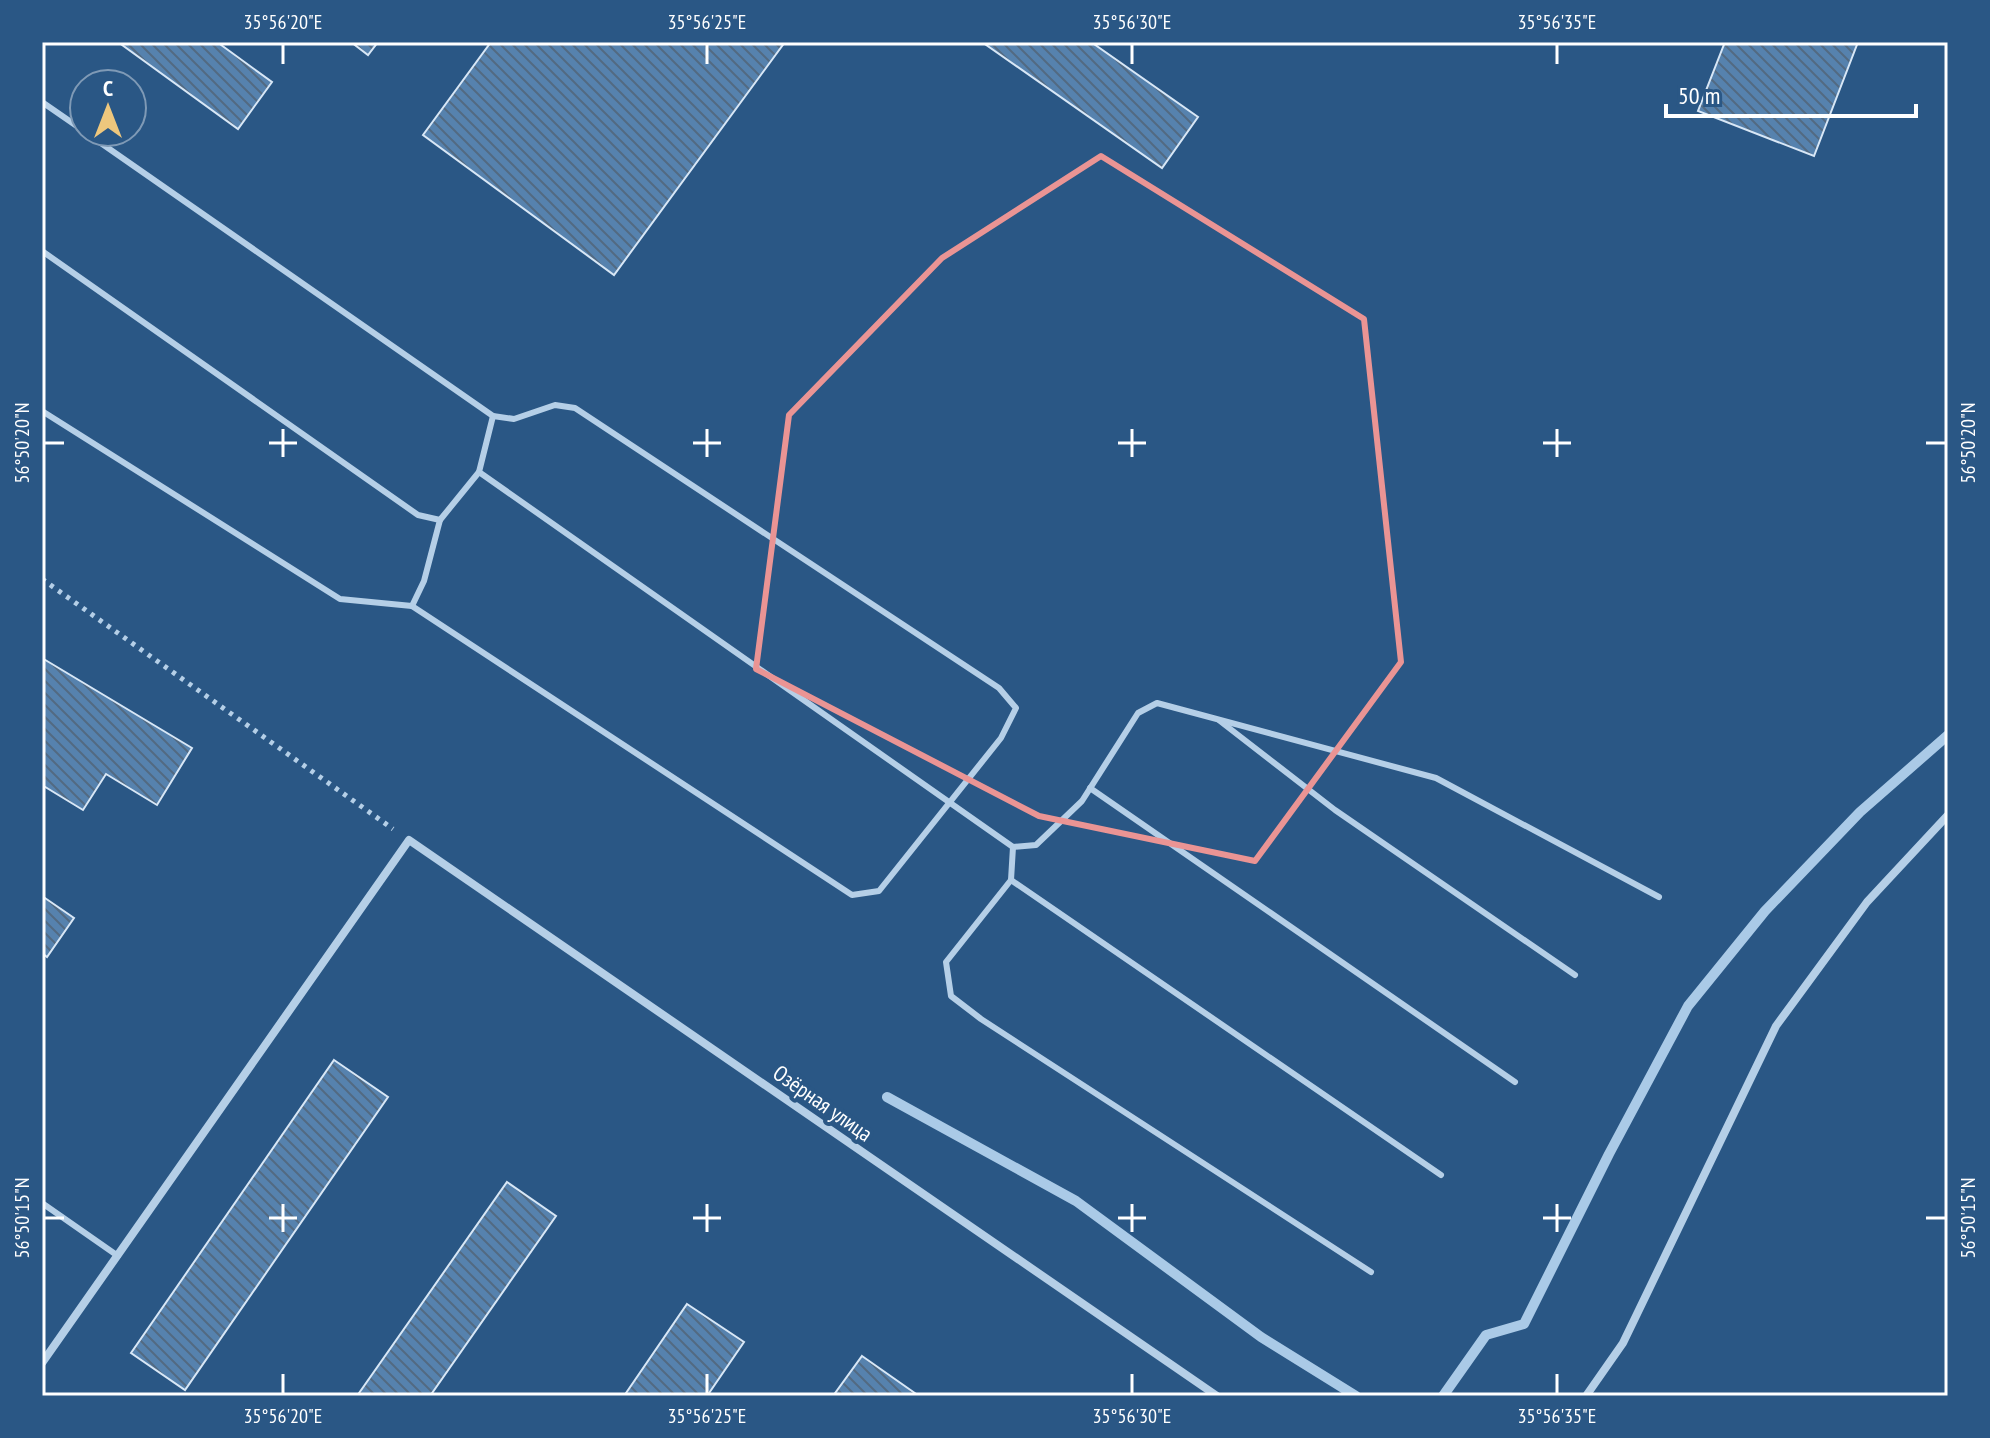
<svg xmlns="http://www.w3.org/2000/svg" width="1990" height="1438" viewBox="0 0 1990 1438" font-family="'PT Sans Narrow',sans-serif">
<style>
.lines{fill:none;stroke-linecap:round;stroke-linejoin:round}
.stream{stroke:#aacae7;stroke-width:10}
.building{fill:url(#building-back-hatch);stroke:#d8e7f6;stroke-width:2}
.path{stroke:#b5cfe7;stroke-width:5;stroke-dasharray:4 6;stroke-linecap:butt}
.lane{stroke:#b5cfe7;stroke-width:6}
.street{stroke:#b5cfe7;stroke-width:8}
.marked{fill:none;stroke:#ea9494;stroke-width:6;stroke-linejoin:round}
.ticks{fill:none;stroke:#fff;stroke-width:3}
.labels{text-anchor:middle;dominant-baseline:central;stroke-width:8;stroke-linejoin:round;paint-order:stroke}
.street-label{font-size:22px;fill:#fff;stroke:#2a5785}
.neatline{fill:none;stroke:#fff;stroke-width:3}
.ticks-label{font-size:20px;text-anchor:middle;fill:#fff}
</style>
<defs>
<pattern id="building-back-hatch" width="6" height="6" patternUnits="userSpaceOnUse" patternTransform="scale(2)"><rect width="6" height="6" fill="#5682ae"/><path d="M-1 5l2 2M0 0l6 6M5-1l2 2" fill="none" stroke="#526a82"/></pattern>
</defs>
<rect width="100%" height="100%" fill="#2a5785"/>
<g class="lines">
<g class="stream">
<polyline points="887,1097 1076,1201 1261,1337 1356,1396"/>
<polyline points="1443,1396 1486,1335 1524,1324 1609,1154 1688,1006 1765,911 1860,812 1948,735"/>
</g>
</g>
<g class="building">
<polygon points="118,42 217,42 272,82 238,129"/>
<polygon points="351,42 378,42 368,55"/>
<polygon points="491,42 785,42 614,275 423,135"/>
<polygon points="982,42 1091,42 1198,117 1162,168"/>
<polygon points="1725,42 1858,42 1814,156 1698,111"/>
<polygon points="42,658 192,748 157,805 106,774 83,810 42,785"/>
<polygon points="42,896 74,918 47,957 42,953"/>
<polygon points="334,1060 388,1097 185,1390 131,1353"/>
<polygon points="507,1182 556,1216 430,1396 357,1396"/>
<polygon points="687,1304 744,1342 707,1396 624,1396"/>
<polygon points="862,1356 919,1396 833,1396"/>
</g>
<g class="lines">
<polyline class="path" points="42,579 393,829"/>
<g class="lane">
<polyline points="42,102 84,131"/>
<polyline points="42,251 418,515 440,520 479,472"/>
<polyline points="42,411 340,599 412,606 852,895 879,891 1001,738 1016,708 999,688 575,408 555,405 514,419 493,416 85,132"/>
<polyline points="493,416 479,472 1013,847 1036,845 1082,801 1138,713 1157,703 1436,778 1659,897"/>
<polyline points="412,606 424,581 440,520"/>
<polyline points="1220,721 1335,810 1575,975"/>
<polyline points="1090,788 1515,1082"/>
<polyline points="1013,847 1011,880 1441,1175"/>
<polyline points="1011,880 946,962 951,996 981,1019 1371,1272"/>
<polyline points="42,1203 118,1256"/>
</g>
<g class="street">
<polyline points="42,1363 409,840 1217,1396"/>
<polyline points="1586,1396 1623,1343 1776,1026 1867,902 1948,815"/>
</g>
</g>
<path class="marked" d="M1101,156L1364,319L1401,662L1255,861L1039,816L756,669L789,415L942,258Z"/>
<path class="ticks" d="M283,44V64M707,44V64M1132,44V64M1557,44V64M283,429V457M707,429V457M1132,429V457M1557,429V457M44,443H64M269,443H297M693,443H721M1118,443H1146M1543,443H1571M1926,443H1946M283,1204V1232M707,1204V1232M1132,1204V1232M1557,1204V1232M44,1218H64M269,1218H297M693,1218H721M1118,1218H1146M1543,1218H1571M1926,1218H1946M283,1374V1394M707,1374V1394M1132,1374V1394M1557,1374V1394"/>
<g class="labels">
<g class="street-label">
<text transform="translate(823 1103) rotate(35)">Озёрная улица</text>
</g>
</g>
<rect width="1990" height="1438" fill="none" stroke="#2a5785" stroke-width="88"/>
<g transform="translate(108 108)"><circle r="38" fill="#2a5785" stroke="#7f9ab6" stroke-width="2"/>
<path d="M0-6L14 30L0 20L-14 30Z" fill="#eec77d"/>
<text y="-12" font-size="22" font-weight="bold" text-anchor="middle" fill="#ffffff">С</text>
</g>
<path d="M1666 104v12h250v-12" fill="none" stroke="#ffffff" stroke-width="4"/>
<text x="1678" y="104" font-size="24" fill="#ffffff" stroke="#2a5785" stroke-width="6" paint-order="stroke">50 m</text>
<rect x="44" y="44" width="1902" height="1350" class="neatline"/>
<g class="ticks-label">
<text x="283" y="29">35°56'20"E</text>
<text x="707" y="29">35°56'25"E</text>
<text x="1132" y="29">35°56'30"E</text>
<text x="1557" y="29">35°56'35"E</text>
<text transform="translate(22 443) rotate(-90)" y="7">56°50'20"N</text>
<text transform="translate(1968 443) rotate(-90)" y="7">56°50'20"N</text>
<text transform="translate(22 1218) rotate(-90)" y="7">56°50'15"N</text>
<text transform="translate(1968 1218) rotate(-90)" y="7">56°50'15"N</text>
<text x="283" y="1423">35°56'20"E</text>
<text x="707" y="1423">35°56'25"E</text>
<text x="1132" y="1423">35°56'30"E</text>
<text x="1557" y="1423">35°56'35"E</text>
</g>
</svg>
